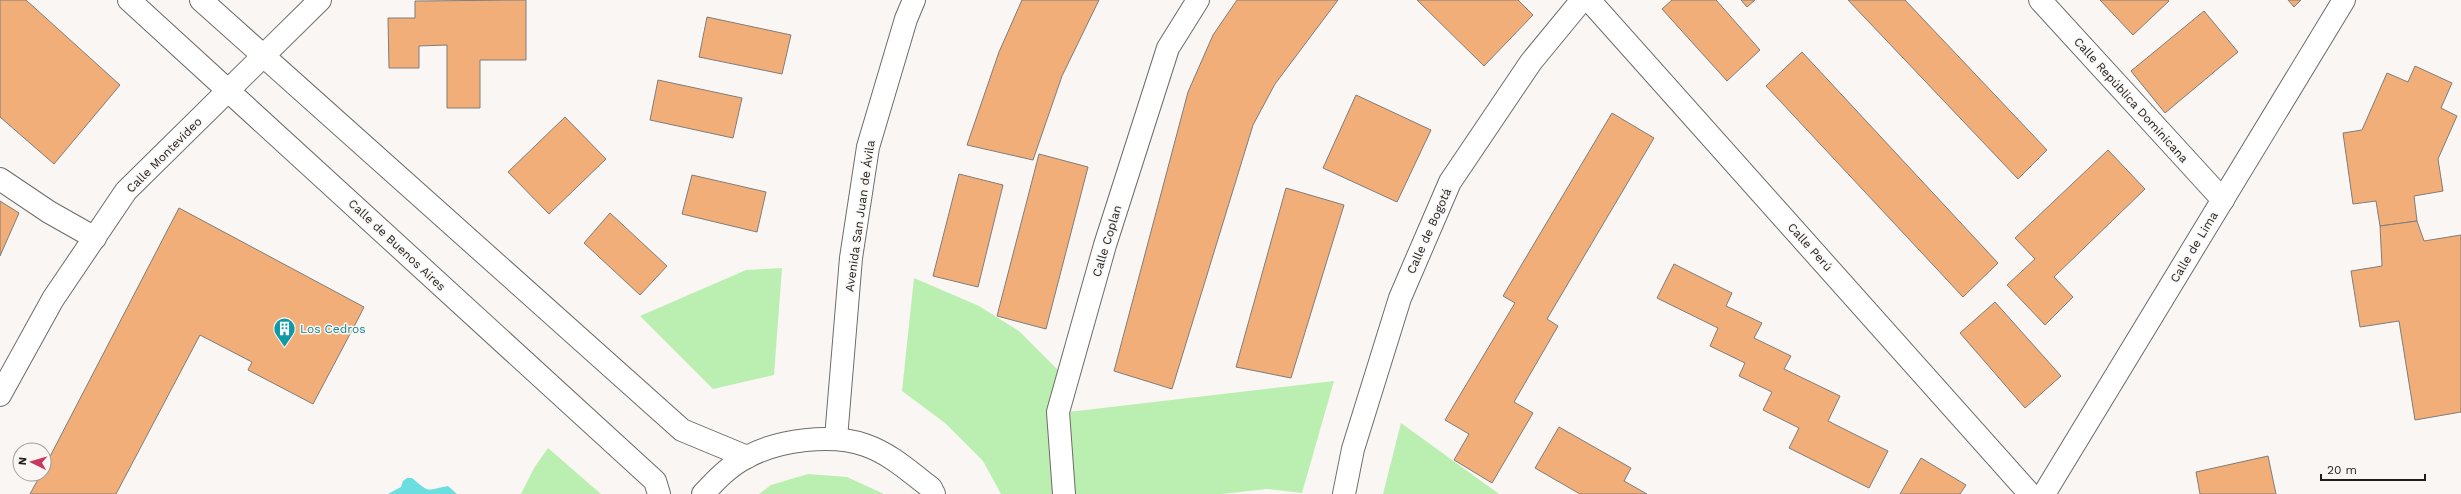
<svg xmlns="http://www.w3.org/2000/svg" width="2461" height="494" viewBox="0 0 2461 494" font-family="'Work Sans',sans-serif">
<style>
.green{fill:#bbefb1}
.water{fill:#6bdfdf}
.building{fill:#f1ae78;stroke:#807d7b}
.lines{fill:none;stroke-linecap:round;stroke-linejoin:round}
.minor-casing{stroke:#6d6c69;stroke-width:24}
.tertiary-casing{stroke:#6d6c69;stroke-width:24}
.minor{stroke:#fff;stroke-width:22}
.tertiary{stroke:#fff;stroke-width:22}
.labels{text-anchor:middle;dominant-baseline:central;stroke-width:3;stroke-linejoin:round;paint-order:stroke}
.street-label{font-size:12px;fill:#1f1e1d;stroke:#f9f6f3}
.culture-label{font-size:12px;fill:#0d838f;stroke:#f9f6f3;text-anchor:start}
</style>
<rect width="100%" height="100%" fill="#f9f6f3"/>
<g class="green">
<polygon points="782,268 774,375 713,389 640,316 746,270"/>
<polygon points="914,278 979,306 1019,331 1061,373 1056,494 1001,494 983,461 945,423 902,391"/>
<polygon points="1334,381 1302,493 1267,489 1222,494 1074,494 1068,412"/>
<polygon points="1401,423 1499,494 1383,494"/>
<polygon points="548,448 601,494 521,494 534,468"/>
<polygon points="808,474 847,477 884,494 759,494 771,485"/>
</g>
<path class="water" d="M407,478H412C431,494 425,490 448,486L457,494H388L401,487L403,481Z"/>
<g class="building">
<polygon points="0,0 26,0 120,85 54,164 0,117"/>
<polygon points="526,0 526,60 480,60 480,108 447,108 447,45 419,46 419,68 389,68 388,18 415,18 415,1"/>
<polygon points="1022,0 1099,0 1062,76 1033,160 967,145 999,52"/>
<polygon points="1237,0 1338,0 1275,84 1253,125 1172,389 1114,371 1188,92 1213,35"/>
<polygon points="1417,0 1518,0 1533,15 1484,66"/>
<polygon points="1672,0 1716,0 1760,50 1727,81 1662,9"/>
<polygon points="1741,0 1755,0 1747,7"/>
<polygon points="1848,0 1905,0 2047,150 2018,179"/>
<polygon points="2100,0 2168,0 2169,1 2133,35"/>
<polygon points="2288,0 2301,0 2294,7"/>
<polygon points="2204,11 2238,52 2165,113 2131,71"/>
<polygon points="707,17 791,35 782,74 699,57"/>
<polygon points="1802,52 1998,263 1963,297 1766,86"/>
<polygon points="2415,66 2452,83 2441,108 2457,116 2438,159 2443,191 2414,196 2417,221 2380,226 2376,201 2353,204 2343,133 2362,130 2387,73 2408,82"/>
<polygon points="658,80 742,98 733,138 650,120"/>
<polygon points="1356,95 1431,130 1397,202 1323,168"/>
<polygon points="1612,113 1654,138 1547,319 1558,326 1514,402 1533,413 1492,483 1454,460 1469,434 1445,420 1515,303 1503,296"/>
<polygon points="565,117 606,159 549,214 508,172"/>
<polygon points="2108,150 2145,189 2054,277 2073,297 2045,325 2007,285 2035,259 2015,238"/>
<polygon points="1039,154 1088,167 1046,329 997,316"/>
<polygon points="959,174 1003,185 978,287 933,276"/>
<polygon points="692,175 766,192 757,232 682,214"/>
<polygon points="1286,188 1344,205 1291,378 1236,367"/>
<polygon points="0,201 19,213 0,256"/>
<polygon points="179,208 364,307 358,319 313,404 248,370 252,362 200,335 116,494 30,494 41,474 44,474 44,468"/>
<polygon points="610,213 667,266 640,295 584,243"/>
<polygon points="2417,221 2424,241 2461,235 2461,412 2415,420 2399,321 2360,327 2351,271 2382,266 2380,226"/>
<polygon points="1674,264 1732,293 1726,306 1762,323 1754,338 1791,356 1784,369 1840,396 1828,421 1888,451 1869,488 1789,448 1799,428 1763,410 1772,392 1739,376 1745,363 1710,346 1718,328 1657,298"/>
<polygon points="1995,302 2061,376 2025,408 1960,333"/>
<polygon points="1559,427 1631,468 1624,481 1647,494 1580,494 1535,468"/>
<polygon points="2268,456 2276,494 2200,494 2196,472"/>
<polygon points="1921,458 1966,485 1960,494 1900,494"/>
</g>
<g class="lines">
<defs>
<g id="minor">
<polyline points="1589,0 2030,494"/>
<polyline points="2040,0 2223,200"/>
<polyline points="0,179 49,212 95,238"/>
<polyline points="0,395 53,299 126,191 320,0"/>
<polyline points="1064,494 1058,412 1105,245 1168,48 1198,0"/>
<polyline points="1344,494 1353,449 1400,298 1450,182 1531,62 1582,0"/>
<polyline points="2044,494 2344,0"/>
</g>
<g id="tertiary">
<polyline points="129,0 655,481 659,494"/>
<polyline points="201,0 682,430 747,457"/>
<polyline points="836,438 851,258 868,147 906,19 914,0"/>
<path d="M703,494C716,480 729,466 747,457C778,440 832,433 865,445C891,454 910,472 931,488L934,494"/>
</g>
</defs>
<use href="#minor" class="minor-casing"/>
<use href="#tertiary" class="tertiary-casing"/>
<use href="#minor" class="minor"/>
<use href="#tertiary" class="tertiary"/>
</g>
<defs>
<symbol id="building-pin" viewBox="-11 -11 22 30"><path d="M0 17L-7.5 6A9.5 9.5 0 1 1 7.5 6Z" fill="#0f9aa8" stroke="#f9f6f3"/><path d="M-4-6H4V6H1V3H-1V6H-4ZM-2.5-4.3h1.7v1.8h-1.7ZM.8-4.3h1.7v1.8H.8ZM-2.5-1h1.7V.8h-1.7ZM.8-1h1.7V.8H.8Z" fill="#fff"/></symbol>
</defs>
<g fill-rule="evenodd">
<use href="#building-pin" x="272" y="316" width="25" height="34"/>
</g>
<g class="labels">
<g class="street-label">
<text transform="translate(2131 100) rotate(48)">Calle República Dominicana</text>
<text transform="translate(164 155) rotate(-45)">Calle Montevideo</text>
<text transform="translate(860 216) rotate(-82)">Avenida San Juan de Ávila</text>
<text transform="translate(1429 231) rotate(-66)">Calle de Bogotá</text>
<text transform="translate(1107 241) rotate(-73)">Calle Coplan</text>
<text transform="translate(397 245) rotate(43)">Calle de Buenos Aires</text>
<text transform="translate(1810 247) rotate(48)">Calle Perú</text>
<text transform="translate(2194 247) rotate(-59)">Calle de Lima</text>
</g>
<g class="culture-label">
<text x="300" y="329">Los Cedros</text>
</g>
</g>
<g transform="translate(32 462) rotate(275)"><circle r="19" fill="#f9f6f3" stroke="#a2a09d"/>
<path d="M0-3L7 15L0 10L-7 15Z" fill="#c8395e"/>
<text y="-6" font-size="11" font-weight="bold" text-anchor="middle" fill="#1f1e1d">N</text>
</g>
<path d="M2321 474v6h104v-6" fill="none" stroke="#1f1e1d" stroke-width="2"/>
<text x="2327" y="474" font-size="12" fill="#1f1e1d" stroke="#f9f6f3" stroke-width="3" paint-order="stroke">20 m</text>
</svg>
